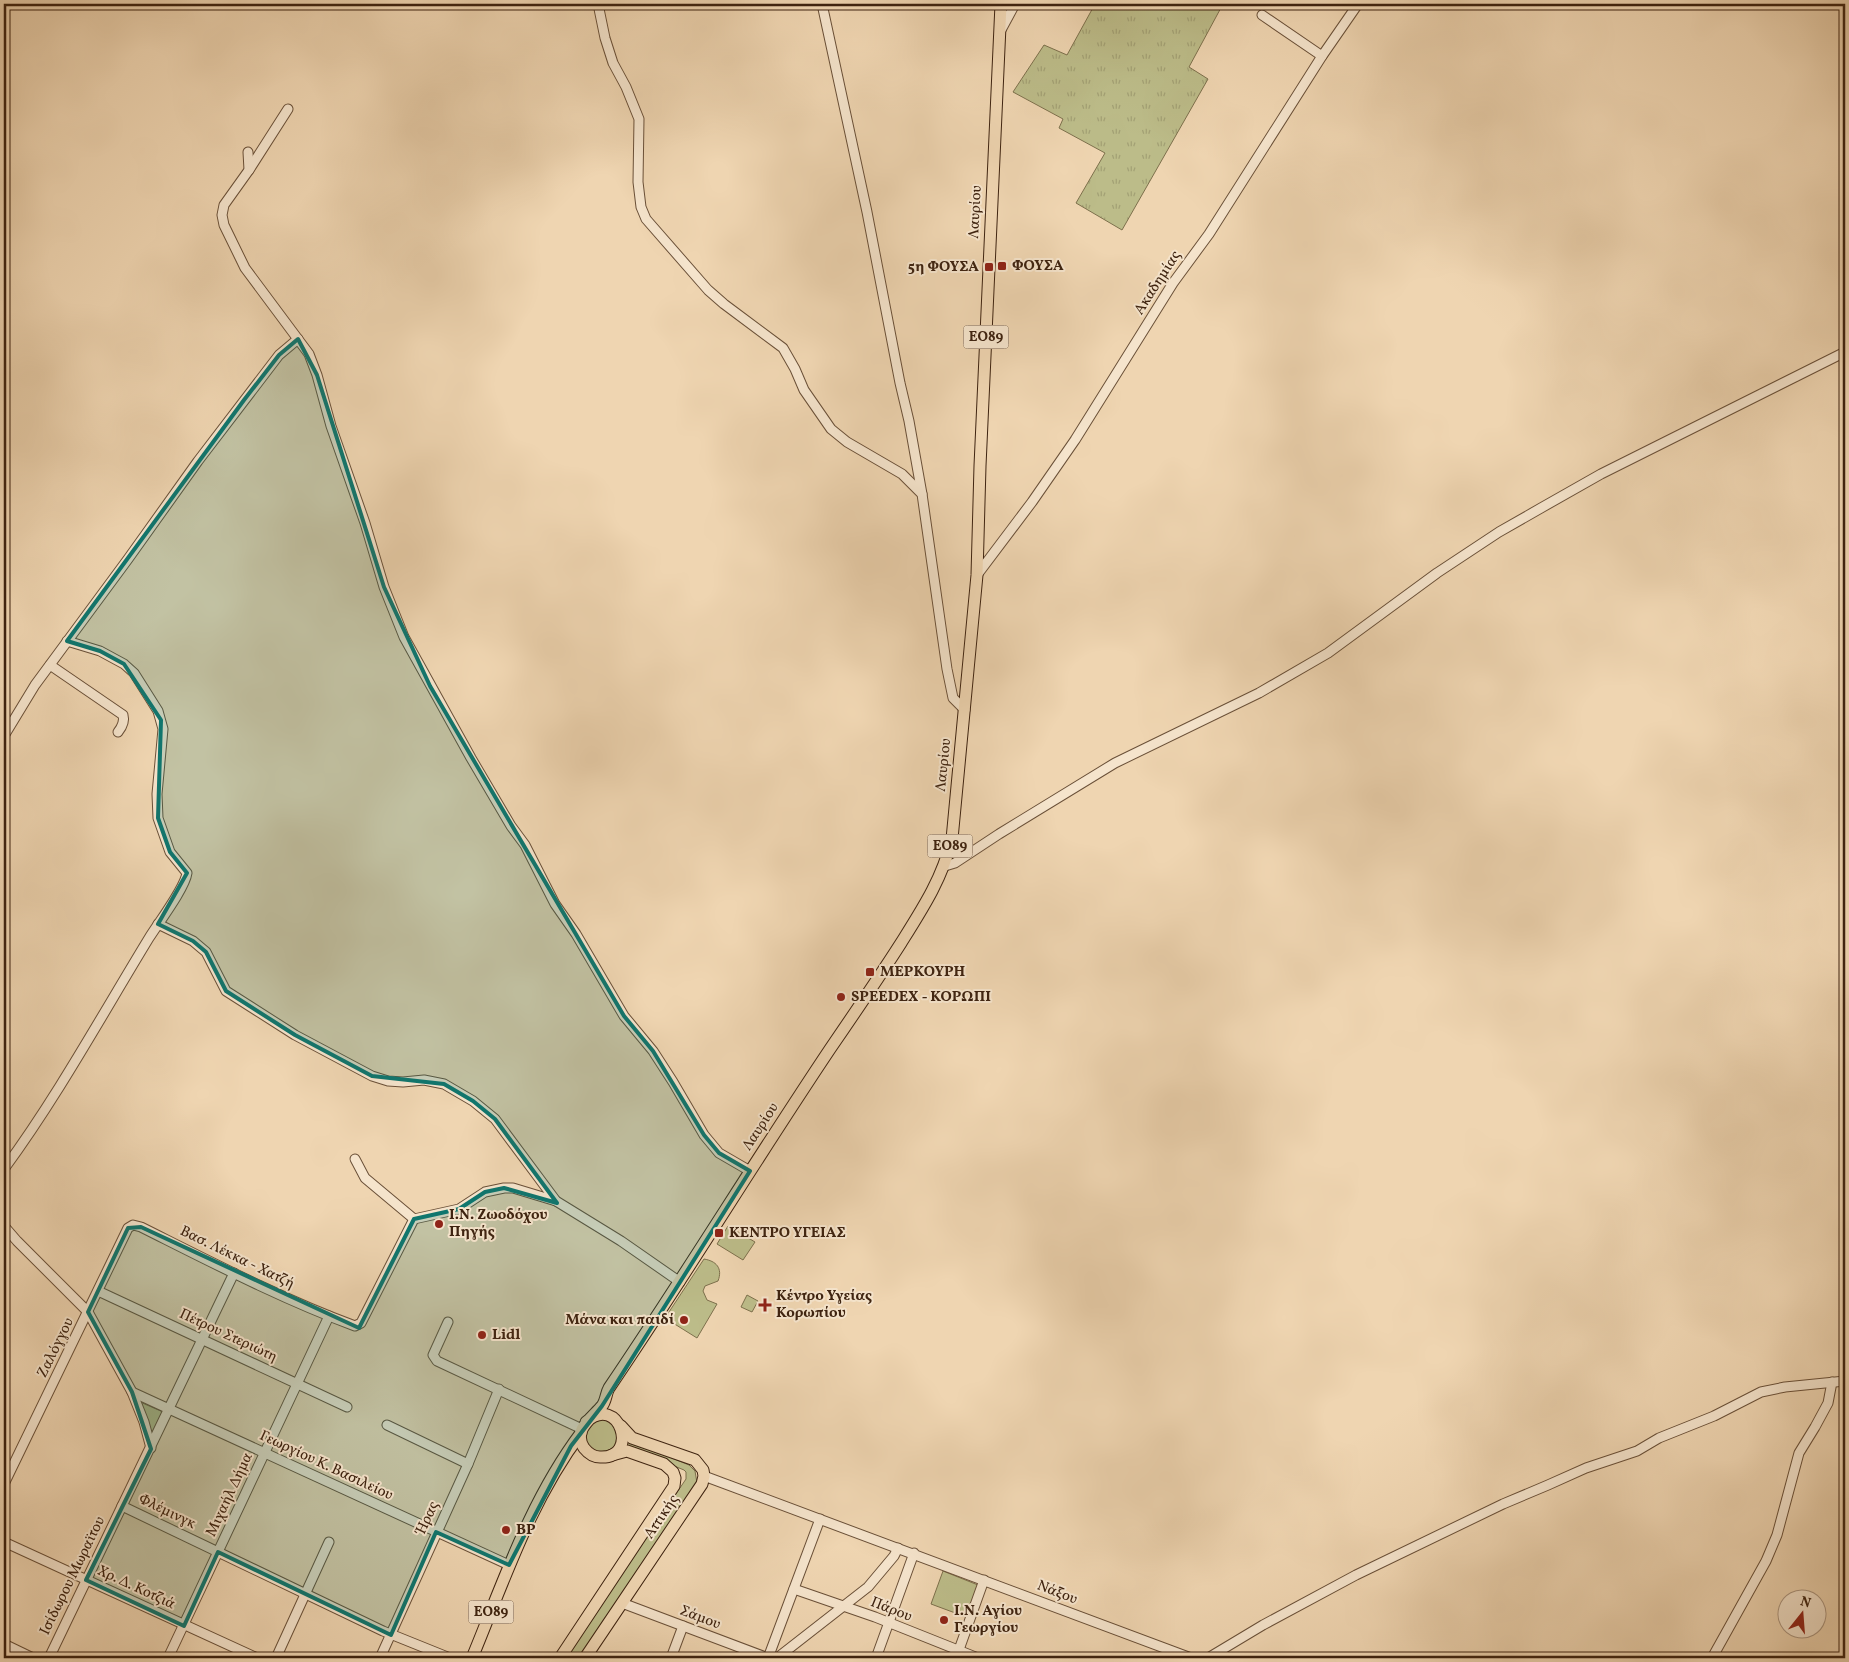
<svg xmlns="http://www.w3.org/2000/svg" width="1849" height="1662" viewBox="0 0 1849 1662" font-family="Vollkorn,serif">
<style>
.green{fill:#bcbc89;stroke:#7d704c}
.park{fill:url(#park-tufts);stroke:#7d704c}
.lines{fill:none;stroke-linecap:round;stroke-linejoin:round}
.minor-casing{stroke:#6a5038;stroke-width:11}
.major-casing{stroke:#3e2310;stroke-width:13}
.minor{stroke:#f5e4cc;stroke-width:9}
.major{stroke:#efd5b1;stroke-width:11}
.marked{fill:#0f766e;fill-opacity:0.2;stroke:#0f766e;stroke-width:4;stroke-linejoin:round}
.poi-dot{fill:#8f2418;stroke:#f5e4cc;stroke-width:2}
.labels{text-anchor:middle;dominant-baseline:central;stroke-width:4;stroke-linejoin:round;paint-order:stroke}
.shield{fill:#f5e4cc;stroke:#755d48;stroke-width:1}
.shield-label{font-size:14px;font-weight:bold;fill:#3e2310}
.street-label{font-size:15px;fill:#3e2310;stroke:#f5e4cc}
.poi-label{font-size:15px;font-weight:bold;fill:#3e2310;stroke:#f5e4cc;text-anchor:start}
</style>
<defs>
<pattern id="park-tufts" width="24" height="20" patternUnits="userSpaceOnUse" patternTransform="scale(1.25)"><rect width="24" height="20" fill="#bcbc89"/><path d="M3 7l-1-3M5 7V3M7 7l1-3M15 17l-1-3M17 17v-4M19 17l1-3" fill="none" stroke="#a3a175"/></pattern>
</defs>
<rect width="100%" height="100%" fill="#efd5b1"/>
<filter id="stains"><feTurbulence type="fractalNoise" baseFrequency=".004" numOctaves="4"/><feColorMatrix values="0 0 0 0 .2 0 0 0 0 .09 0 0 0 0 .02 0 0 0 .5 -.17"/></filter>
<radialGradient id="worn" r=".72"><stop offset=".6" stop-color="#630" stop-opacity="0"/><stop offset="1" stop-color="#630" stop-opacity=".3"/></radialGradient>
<g class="green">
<polygon points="728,1226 755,1242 743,1260 717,1244"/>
<path d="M704,1259C716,1261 723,1268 718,1281L705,1286L703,1291L707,1300L717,1304L697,1338L665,1318Z"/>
<polygon points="747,1295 758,1301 752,1312 741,1307"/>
<polygon points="140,1402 163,1412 152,1436"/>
<path d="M607,1419L619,1431L614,1448C591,1459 577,1443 591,1422Z"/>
<polygon points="630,1441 689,1465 695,1471 697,1483 580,1658 565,1658 686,1479 686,1472 684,1470 628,1447 626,1442"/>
<polygon points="943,1571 978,1585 966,1617 931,1604"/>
</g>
<polygon class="park" points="1095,4 1223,4 1189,67 1208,79 1122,230 1076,203 1105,153 1059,128 1063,119 1013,92 1044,45 1067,55"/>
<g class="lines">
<defs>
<g id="minor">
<polyline points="598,4 605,38 613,63 626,87 639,119 638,182 641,207 646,219 708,290 724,304 783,348 795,369 804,390 831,429 847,442 902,474 922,494 947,669 953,698 965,710"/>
<polyline points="822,4 867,212 900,383 909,421 922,494"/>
<polyline points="1262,15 1322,56"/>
<polyline points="1000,32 1015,4"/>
<polyline points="248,152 249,170 224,205 222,215 224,225 245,268 309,354 317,375 331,426 365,523 384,587 404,637 471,758 511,826 525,845 555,904 576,934 624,1016 653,1051 673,1082 704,1135 719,1153 750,1171"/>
<polyline points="249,170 288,109"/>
<polyline points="977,575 1032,502 1075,440 1173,283 1209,234 1322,56 1358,4"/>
<path d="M50,665L123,715C125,722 122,727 118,732"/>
<polyline points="4,736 35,685 128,559 198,461 279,355 298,339"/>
<polyline points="945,866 955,863 999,834 1115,763 1259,693 1328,653 1437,573 1499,532 1541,508 1601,474 1845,352"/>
<polyline points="158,924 193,941 206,952 226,991 295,1035 372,1076 388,1081 403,1082 424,1080 444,1084 473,1101 495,1119 556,1201 621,1241 680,1282"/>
<polyline points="355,1159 365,1178 414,1219"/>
<path d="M4,1169C57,1097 102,1015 149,938C159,922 185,888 187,873L170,852L158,818L157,794L163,729L158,711L134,673L124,664L100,651L67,641"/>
<polyline points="4,1226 17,1241 88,1312 132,1392 144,1422 151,1448"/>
<polyline points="98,1291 347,1407"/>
<polyline points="448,1322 433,1355 437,1361 582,1429"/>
<polyline points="132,1392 509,1565"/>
<polyline points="387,1425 468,1464"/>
<polyline points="704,1476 1191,1658"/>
<path d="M4,1484L128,1228L133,1225L141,1227C211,1262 282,1299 355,1326L361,1323L414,1219L459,1209L485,1192L504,1188H513L556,1201"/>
<polyline points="122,1506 383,1631 450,1658"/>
<polyline points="4,1542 257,1658"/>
<polyline points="794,1589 875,1617 978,1658"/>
<polyline points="622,1603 768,1658"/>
<polyline points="4,1644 33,1658"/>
<polyline points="49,1658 234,1273"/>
<polyline points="168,1658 329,1316"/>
<polyline points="276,1658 329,1542"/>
<polyline points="380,1658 468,1464 499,1389"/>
<polyline points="671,1658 683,1626"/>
<polyline points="768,1658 820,1519"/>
<polyline points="777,1658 868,1587 894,1556 898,1548"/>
<polyline points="876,1658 914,1553"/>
<polyline points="956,1658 984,1580"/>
<polyline points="1208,1658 1263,1625 1356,1575 1503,1504 1548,1485 1586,1468 1637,1451 1659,1438 1714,1416 1761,1392 1785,1387 1845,1381"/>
<polyline points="1712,1658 1766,1561 1777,1535 1799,1453 1815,1427 1828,1403 1832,1382"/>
</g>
<g id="major">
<path d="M586,1422C619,1392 641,1459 600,1457C594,1457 588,1453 584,1448C572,1430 592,1418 602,1406C606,1401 606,1393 609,1388C685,1276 755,1161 830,1049C854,1014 878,979 901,943C923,908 942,879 952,839L977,575L980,466L1001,4"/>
<path d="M472,1658C504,1581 530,1501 581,1433"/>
<polyline points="560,1658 674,1486 675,1478 673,1472 664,1464 627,1451 612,1455"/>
<polyline points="585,1658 702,1484 704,1476 703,1470 695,1460 632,1438 621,1426"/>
</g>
</defs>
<use href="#minor" class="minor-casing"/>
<use href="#major" class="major-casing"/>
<use href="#minor" class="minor"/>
<use href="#major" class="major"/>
</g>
<path class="marked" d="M298,339L317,375L384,587L430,686L624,1016L653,1051L704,1135L719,1153L750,1171L602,1406L571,1446L509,1565L436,1532L391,1635L218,1552L184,1626L86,1580L151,1449L132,1392L88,1312L128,1228L141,1227L359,1328L414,1219L459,1209L485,1192L504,1188L557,1203L495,1119L473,1101L444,1084L372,1076L295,1035L226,991L206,952L193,941L158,924L187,873L170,852L158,818L161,720L124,664L100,651L67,641L244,400L279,355Z"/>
<g class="poi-dot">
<rect x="997" y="261" width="10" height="10" rx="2.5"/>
<rect x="984" y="262" width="10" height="10" rx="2.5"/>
<rect x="865" y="967" width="10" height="10" rx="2.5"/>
<circle cx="841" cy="997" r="5"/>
<circle cx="439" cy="1224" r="5"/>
<rect x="714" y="1228" width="10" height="10" rx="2.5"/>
<path d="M762.5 1297.5h5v5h5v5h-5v5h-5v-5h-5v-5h5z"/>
<circle cx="684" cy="1320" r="5"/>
<circle cx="482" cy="1335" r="5"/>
<circle cx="506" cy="1530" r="5"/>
<circle cx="944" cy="1620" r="5"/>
</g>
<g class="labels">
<g class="shield">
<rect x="963.5" y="325.5" width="45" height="23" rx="4"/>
<rect x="927.5" y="834.5" width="45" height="23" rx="4"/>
<rect x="468.5" y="1600.5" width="45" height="23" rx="4"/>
</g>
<g class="shield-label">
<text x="986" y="337">ΕΟ89</text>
<text x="950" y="846">ΕΟ89</text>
<text x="491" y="1612">ΕΟ89</text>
</g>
<g class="street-label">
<text transform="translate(976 212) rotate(-87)">Λαυρίου</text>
<text transform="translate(1158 283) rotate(-57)">Ακαδημίας</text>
<text transform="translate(944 765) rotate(-84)">Λαυρίου</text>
<text transform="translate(761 1127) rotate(-57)">Λαυρίου</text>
<text transform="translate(237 1258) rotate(26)">Βασ. Λέκκα - Χατζή</text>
<text transform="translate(228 1336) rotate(25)">Πέτρου Στεριώτη</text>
<text transform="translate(56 1348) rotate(-64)">Ζαλόγγου</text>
<text transform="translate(326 1466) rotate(25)">Γεωργίου Κ. Βασιλείου</text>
<text transform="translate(230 1495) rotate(-65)">Μιχαήλ Δήμα</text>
<text transform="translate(167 1512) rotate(26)">Φλέμινγκ</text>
<text transform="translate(662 1517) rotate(-56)">Αττικής</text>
<text transform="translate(428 1518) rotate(-65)">Ήρας</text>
<text transform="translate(73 1576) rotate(-64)">Ισίδωρου Μωραϊτου</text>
<text transform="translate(136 1588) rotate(25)">Χρ. Δ. Κοτζιά</text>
<text transform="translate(1057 1593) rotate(21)">Νάξου</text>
<text transform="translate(891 1610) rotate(22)">Πάρου</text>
<text transform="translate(700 1618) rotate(21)">Σάμου</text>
</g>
<g class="poi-label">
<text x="1012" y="266">ΦΟΥΣΑ</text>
<text x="979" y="267" text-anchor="end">5η ΦΟΥΣΑ</text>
<text x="880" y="972">ΜΕΡΚΟΥΡΗ</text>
<text x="851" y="997">SPEEDEX - ΚΟΡΩΠΙ</text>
<text x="449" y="1215">Ι.Ν. Ζωοδόχου<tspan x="449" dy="17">Πηγής</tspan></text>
<text x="729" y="1233">ΚΕΝΤΡΟ ΥΓΕΙΑΣ</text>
<text x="776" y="1296">Κέντρο Υγείας<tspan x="776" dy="17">Κορωπίου</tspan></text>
<text x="674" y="1320" text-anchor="end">Μάνα και παιδί</text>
<text x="492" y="1335">Lidl</text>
<text x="516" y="1530">BP</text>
<text x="954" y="1611">Ι.Ν. Αγίου<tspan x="954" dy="17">Γεωργίου</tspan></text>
</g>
</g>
<rect width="1849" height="1662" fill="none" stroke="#efd5b1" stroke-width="20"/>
<rect x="5" y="5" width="1839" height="1652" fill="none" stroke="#3e2310" stroke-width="2.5"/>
<rect x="10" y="10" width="1829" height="1642" fill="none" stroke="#3e2310"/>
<g transform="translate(1802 1614) rotate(17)"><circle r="24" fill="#f5e4cc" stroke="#ac9781"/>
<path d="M0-4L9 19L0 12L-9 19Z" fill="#8f2418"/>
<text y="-8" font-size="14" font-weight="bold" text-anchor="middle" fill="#3e2310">N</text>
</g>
<rect width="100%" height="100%" filter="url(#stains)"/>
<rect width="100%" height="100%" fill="url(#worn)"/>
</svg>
